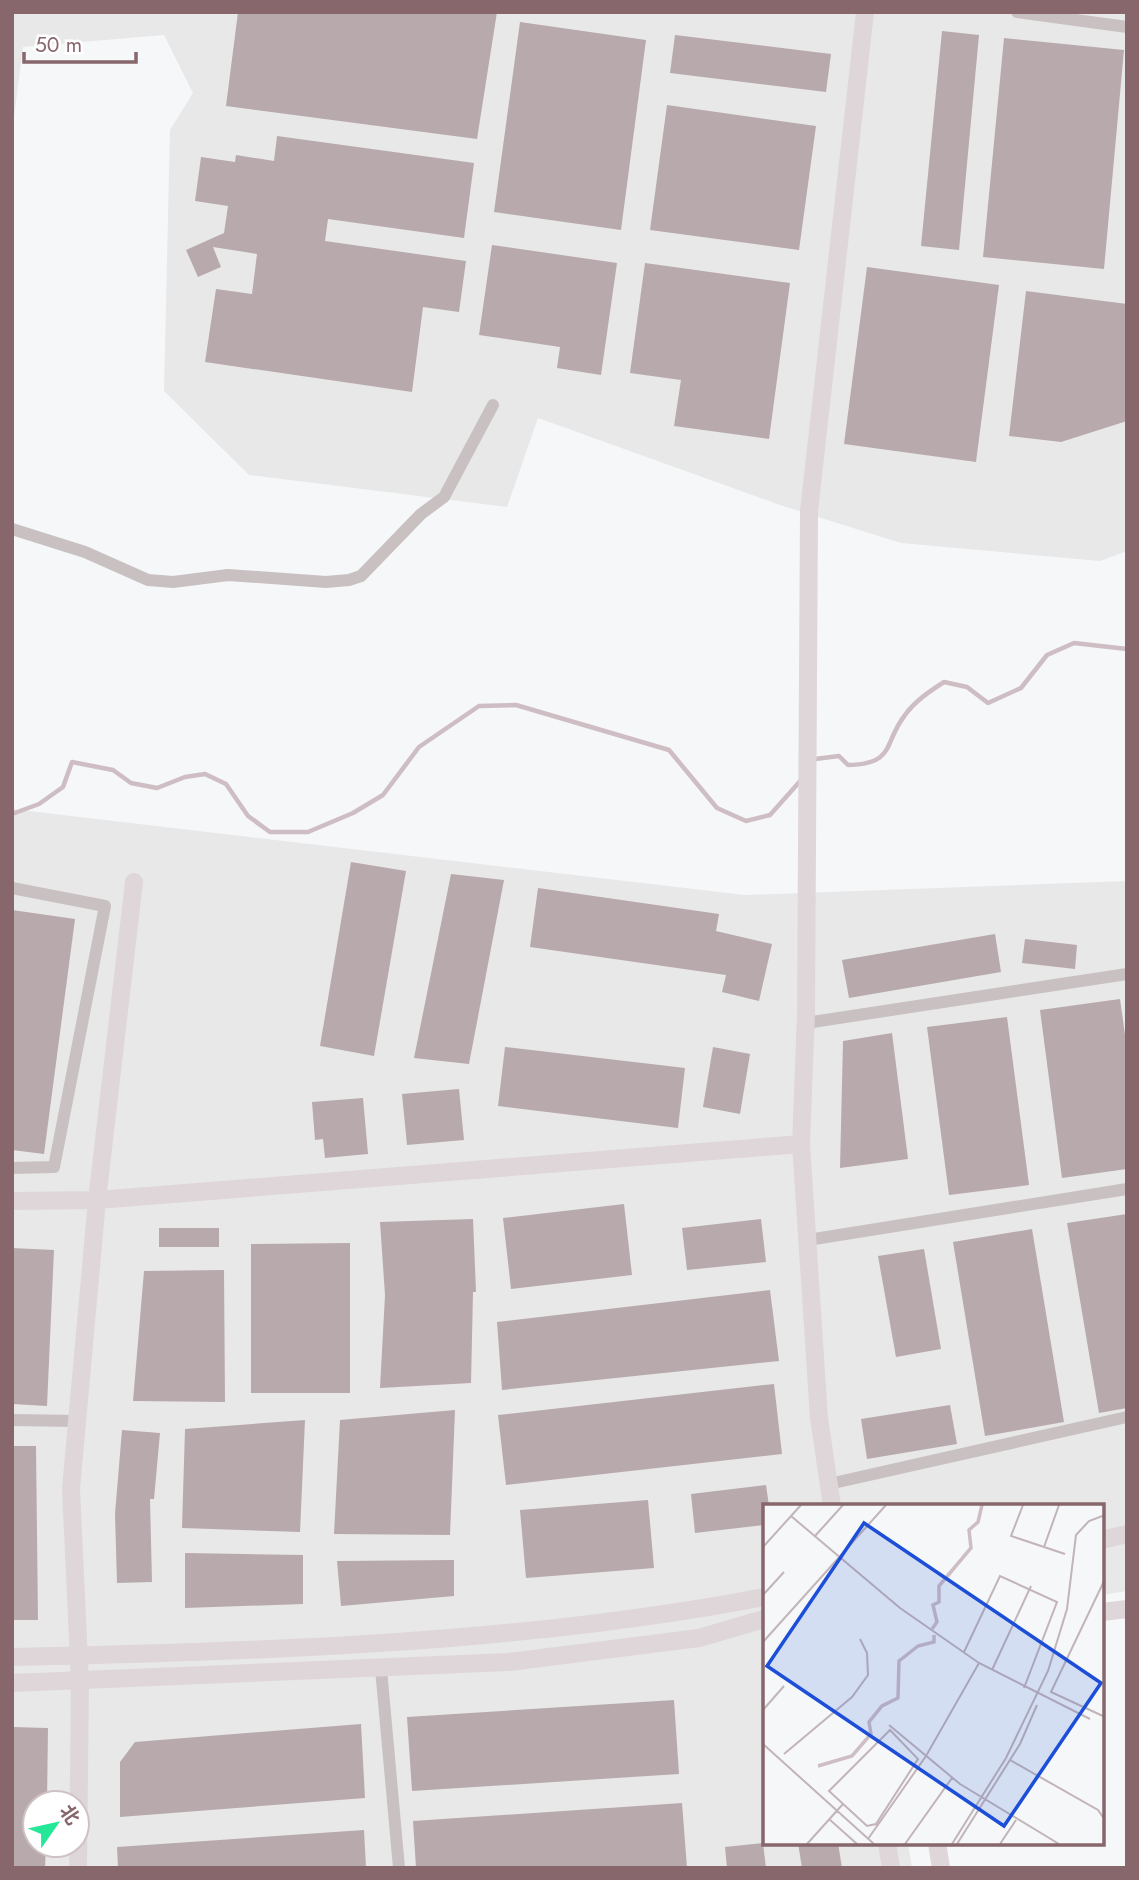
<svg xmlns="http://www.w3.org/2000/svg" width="1139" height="1880" viewBox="0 0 1139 1880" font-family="Jost,'Noto Sans SC',sans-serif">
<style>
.built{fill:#e8e8e9;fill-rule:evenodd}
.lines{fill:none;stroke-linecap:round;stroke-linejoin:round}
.stream{stroke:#cebdc3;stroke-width:4.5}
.building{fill:#b8a9ad}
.street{stroke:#c9c0c2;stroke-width:12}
.secondary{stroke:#dfd6d9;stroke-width:18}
.inset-river{fill:none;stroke:#cebdc3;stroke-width:3.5}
.inset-road{fill:none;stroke:#c2b4b8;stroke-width:2}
.view{fill:#1d4ed8;fill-opacity:0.15;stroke:#1d4ed8;stroke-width:3.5}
.inset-edge{fill:none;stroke:#87666c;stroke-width:3.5}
</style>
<rect width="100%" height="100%" fill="#f5f7f8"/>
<g class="built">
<polygon points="12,12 1127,12 1127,551 1100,561 901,543 780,505 538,418 507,507 249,475 164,391 170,130 193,93 164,35 23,47 12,133"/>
<path d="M12,809L745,895L1127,881V1591L1102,1595V1506H764V1843H908L912,1868H12ZM35,1803H77V1845H35Z"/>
</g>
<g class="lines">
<g class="stream">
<path d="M812,763L815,759L839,756L848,765C896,764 883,743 905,715C915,701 930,691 944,682L967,687L988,703L1021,688L1047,655L1074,643L1127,649"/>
<polyline points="12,814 39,804 63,787 72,762 113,770 131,783 157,788 185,777 205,774 226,784 248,816 270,832 308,832 353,813 383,795 419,747 479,706 516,705 669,750 717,808 746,821 770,815 802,779"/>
</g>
</g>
<g class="building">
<polygon points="238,12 497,12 477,139 226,106"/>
<polygon points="520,22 646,40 621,230 494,212"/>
<polygon points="942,31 979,35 959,250 921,246"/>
<polygon points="675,35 831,54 826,92 670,73"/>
<polygon points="1004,38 1124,50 1104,269 983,257"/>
<polygon points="667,105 816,126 799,250 650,230"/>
<polygon points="277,136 474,163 464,238 328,219 325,241 466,261 459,312 423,307 412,392 205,362 216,289 252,294 257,254 213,247 221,267 198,277 186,250 224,233 228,206 195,201 201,157 235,162 236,155 274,161"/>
<polygon points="492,245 617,263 601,375 557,368 560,347 479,335"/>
<polygon points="645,263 790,283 769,439 674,426 681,380 630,373"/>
<polygon points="867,267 999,285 976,462 844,444"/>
<polygon points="1026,291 1127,304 1127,421 1061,442 1009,436"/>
<polygon points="351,862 406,871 374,1056 320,1046"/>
<polygon points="451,874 504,880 469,1064 414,1058"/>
<polygon points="538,888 719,914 716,931 772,944 759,1001 722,992 726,975 530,947"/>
<polygon points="12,910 75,919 44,1154 12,1150"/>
<polygon points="995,934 1001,972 849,998 842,960"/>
<polygon points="1025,939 1077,945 1075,969 1022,963"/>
<polygon points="1120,999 1127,1049 1127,1169 1062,1178 1040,1010"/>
<polygon points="1007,1017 1029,1185 949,1195 927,1027"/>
<polygon points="892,1033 908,1159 840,1168 843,1041"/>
<polygon points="505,1047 685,1068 678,1128 498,1106"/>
<polygon points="713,1047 750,1054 740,1114 703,1107"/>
<polygon points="459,1089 464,1140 407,1145 402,1094"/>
<polygon points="363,1098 368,1154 325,1158 323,1139 315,1140 312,1102"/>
<polygon points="624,1204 632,1275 511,1289 503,1218"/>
<polygon points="1127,1214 1127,1408 1099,1413 1067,1223"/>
<polygon points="473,1219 476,1292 473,1292 471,1383 380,1388 385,1295 380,1222"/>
<polygon points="761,1219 766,1262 687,1270 682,1228"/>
<rect x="159" y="1228" width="60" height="19"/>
<polygon points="1032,1229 1064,1422 985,1436 953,1242"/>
<polygon points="350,1243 350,1393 251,1393 251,1244"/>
<polygon points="12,1248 54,1250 47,1406 12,1404"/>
<polygon points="924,1249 941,1349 896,1357 878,1256"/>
<polygon points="224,1270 225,1402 133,1401 144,1271"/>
<polygon points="770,1290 779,1361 502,1390 497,1322"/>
<polygon points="774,1384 782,1454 506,1485 498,1415"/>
<polygon points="950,1405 957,1444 867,1459 861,1419"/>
<polygon points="455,1410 450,1535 334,1534 340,1420"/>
<polygon points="305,1420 300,1532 182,1528 185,1429"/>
<polygon points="122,1430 160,1433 154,1499 150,1499 152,1582 117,1583 115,1514"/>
<polygon points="12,1446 36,1446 38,1620 12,1620"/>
<polygon points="766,1485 769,1506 765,1506 765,1525 695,1533 691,1494"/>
<polygon points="648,1500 654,1568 526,1578 520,1510"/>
<polygon points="185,1553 303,1555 303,1604 185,1608"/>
<polygon points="454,1560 454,1596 341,1606 337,1561"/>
<polygon points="674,1700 679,1774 412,1791 407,1717"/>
<polygon points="361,1724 365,1798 120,1817 120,1762 135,1742"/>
<polygon points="12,1727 48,1728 47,1803 35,1803 35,1845 46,1845 45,1868 12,1868"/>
<polygon points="682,1803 687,1868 416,1868 413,1821"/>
<polygon points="364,1830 366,1868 118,1868 117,1847"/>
<polygon points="763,1843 766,1868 727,1868 725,1847"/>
<polygon points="798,1843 838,1843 842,1868 802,1868"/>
</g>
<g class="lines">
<g class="street">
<polyline points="1017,12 1127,27"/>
<polyline points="12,529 85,552 148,580 173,582 228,575 326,582 349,580 361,576 421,514 444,497 493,405"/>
<polyline points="12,888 105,906 54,1167 12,1168"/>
<polyline points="806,1023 1127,974"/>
<polyline points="808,1240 1127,1189"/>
<polyline points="12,1420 77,1421"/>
<polyline points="829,1484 1127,1417"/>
<polyline points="381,1669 399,1868"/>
</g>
<g class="secondary">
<polyline points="12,1201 97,1200 801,1144"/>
<polyline points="832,1506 819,1418 801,1144 806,1013 809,511 865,12"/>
<polyline points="1102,1540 1127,1534"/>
<polyline points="1102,1612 1127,1609"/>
<path d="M12,1657C263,1651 518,1644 764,1597"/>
<polyline points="12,1683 509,1662 699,1638 764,1619"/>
<polyline points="887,1843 891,1868"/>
<polyline points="937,1843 941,1868"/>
<polyline points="78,1868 80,1682 71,1489 97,1200 134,882"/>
</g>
</g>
<g transform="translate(763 1504)">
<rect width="341" height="341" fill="#f5f7f8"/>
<path class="inset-river" d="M169,125L174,118L170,101L176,98V82L208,44L206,26L215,18L219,1M55,262L89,252L108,230L106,218L119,202L135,194L136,157L155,142L171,138V131"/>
<path class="inset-road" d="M260,1L248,32L302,50M28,12L137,104L216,159L327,215M52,32L80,1M0,43L38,1M281,43L296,1M342,75L288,188L342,213M0,91L21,68M0,138L123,1M201,148L237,72L294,98L261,184M229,166L268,82M0,206L21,182M126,221L197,280L296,340M127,226L155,255L113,320L104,322L66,287ZM0,240L111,340M21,250L89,193L105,171L104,149L97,135M247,256L335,306L342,316M66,315L94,340M105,335L163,252L216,159M44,340L80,300M142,340L189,274M189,340L243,254L285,167L304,105L313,31L326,17L342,11M194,340L257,240L274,201M237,340L253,316"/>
<path class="view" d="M101,19L338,179L241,322L4,162Z"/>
<rect width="341" height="341" class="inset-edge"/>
</g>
<rect width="1139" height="1880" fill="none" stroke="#87666c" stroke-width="28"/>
<g transform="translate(56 1824) rotate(56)"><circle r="33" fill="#ffffff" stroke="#cfc2c4" stroke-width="2"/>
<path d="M0-5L12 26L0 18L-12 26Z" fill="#24e898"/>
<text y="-10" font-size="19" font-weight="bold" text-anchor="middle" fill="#87666c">北</text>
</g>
<path d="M24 52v10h112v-10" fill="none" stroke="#87666c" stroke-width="3.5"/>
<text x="35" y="52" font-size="21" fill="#87666c" stroke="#ffffff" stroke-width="5" paint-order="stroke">50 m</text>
</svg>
